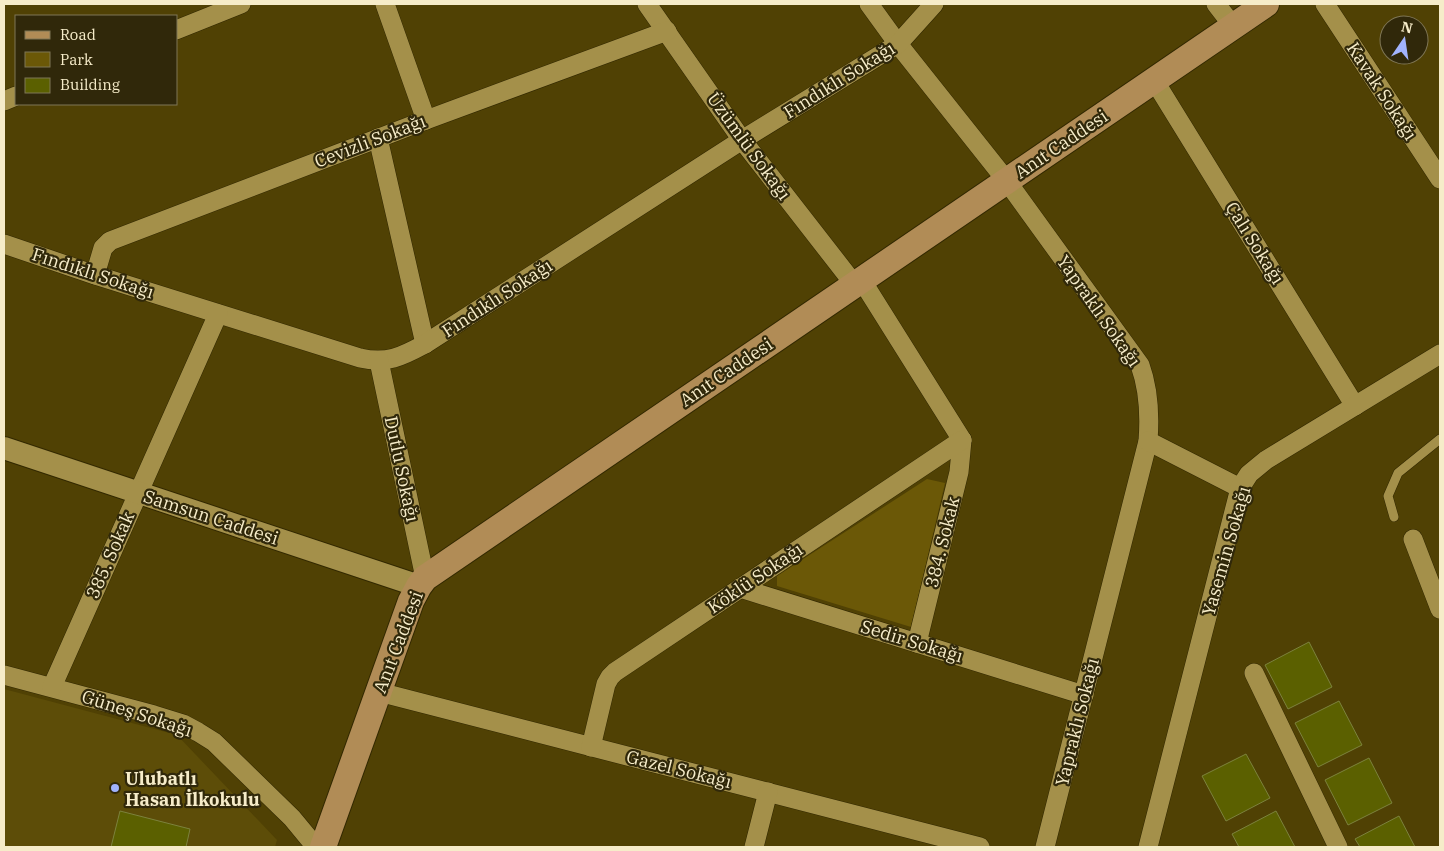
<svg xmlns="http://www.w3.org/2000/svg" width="1444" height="851" viewBox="0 0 1444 851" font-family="'IBM Plex Serif',serif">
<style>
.built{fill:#5d4d08}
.green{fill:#6b5807}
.building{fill:#5b6000;stroke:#7c823d}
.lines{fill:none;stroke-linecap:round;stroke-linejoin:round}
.service-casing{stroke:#322801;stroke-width:10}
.minor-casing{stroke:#322801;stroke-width:20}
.tertiary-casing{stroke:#322801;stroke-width:24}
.secondary-casing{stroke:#322801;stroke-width:28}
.service{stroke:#a4904a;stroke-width:9}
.minor{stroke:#a4904a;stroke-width:19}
.tertiary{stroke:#a4904a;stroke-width:22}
.secondary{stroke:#b18c56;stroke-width:26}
.poi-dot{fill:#a1b3fd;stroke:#30280a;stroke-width:2}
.labels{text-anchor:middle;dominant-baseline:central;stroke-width:4.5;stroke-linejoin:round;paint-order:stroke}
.street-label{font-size:18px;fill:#f6ecc9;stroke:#30280a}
.poi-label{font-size:18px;font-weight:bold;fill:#f6ecc9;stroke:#30280a;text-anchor:start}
</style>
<rect width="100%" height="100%" fill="#504104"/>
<polygon class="built" points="4,689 177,735 277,840 275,847 4,847"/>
<polygon class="green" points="927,479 945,483 911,627 777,586 777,576"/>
<g class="building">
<polygon points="1309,642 1332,687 1288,709 1265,665"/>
<polygon points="1339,701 1362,745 1318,767 1295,723"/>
<polygon points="1246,754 1270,798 1226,821 1202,776"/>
<polygon points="1369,758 1392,803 1348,825 1325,780"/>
<polygon points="120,811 190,829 186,847 111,847"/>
<polygon points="1276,811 1295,847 1239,847 1232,834"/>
<polygon points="1399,816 1415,847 1360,847 1355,839"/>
</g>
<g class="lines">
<defs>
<polyline id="service" points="1394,517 1388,496 1398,473 1440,439"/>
<g id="minor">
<polyline points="385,4 426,120"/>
<polyline points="647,4 742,140 854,284"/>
<path d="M869,4L898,44L1006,180L1140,365C1149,390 1150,415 1148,441L1045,847"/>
<polyline points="1216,4 1233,26"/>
<polyline points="1325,4 1440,179"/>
<polyline points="176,30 241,4"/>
<polyline points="1154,80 1355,406"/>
<polyline points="4,101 16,96"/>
<polyline points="378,138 425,344"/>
<path d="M4,244L95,275L360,358C387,364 401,357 425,344L742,140L898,44L934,4"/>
<polyline points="95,275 103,248 110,241 426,120 667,31"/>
<polyline points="861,279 962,440"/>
<polyline points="379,361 425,578"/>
<polyline points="1148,441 1240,488"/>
<polyline points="1413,539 1440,609"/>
<polyline points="740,588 1084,695"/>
<polyline points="917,643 959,472 962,440"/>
<polyline points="1254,673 1338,847"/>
<polyline points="4,675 154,715 183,724 198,732 214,742 292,818 316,847"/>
<polyline points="52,687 218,314"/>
<polyline points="379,692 980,847"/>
<polyline points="591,747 606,684 610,677 615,672 962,440"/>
<polyline points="754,847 768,792"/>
<polyline points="1148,847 1240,488 1249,474 1266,460 1440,354"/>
</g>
<polyline id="tertiary" points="4,448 419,586"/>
<polyline id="secondary" points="323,847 411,601 419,586 425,578 1266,4"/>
</defs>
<use href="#service" class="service-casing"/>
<use href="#minor" class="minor-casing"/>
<use href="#tertiary" class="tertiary-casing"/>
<use href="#secondary" class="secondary-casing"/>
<use href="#service" class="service"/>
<use href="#minor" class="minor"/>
<use href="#tertiary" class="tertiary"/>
<use href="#secondary" class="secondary"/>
</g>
<circle class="poi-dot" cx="115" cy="788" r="5"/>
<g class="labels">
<g class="street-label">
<text transform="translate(839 80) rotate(-32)">Fındıklı Sokağı</text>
<text transform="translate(1382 91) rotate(57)">Kavak Sokağı</text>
<text transform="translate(370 141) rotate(-21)">Cevizli Sokağı</text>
<text transform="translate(1061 144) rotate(-34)">Anıt Caddesi</text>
<text transform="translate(749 146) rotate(54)">Üzümlü Sokağı</text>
<text transform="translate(1255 243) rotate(58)">Çalı Sokağı</text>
<text transform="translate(93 273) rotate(18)">Fındıklı Sokağı</text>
<text transform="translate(497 298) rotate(-33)">Fındıklı Sokağı</text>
<text transform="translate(1099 311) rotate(55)">Yapraklı Sokağı</text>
<text transform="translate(726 372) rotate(-34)">Anıt Caddesi</text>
<text transform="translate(402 469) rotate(78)">Dutlu Sokağı</text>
<text transform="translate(211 517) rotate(18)">Samsun Caddesi</text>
<text transform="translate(942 542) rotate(-76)">384. Sokak</text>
<text transform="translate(1226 551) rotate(-74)">Yasemin Sokağı</text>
<text transform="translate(110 555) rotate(-66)">385. Sokak</text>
<text transform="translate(755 578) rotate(-34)">Köklü Sokağı</text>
<text transform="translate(912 641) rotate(17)">Sedir Sokağı</text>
<text transform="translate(398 642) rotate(-69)">Anıt Caddesi</text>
<text transform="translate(137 713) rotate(18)">Güneş Sokağı</text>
<text transform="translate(1077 722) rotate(-76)">Yapraklı Sokağı</text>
<text transform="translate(679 769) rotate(14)">Gazel Sokağı</text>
</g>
<g class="poi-label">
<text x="125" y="778">Ulubatlı<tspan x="125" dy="21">Hasan İlkokulu</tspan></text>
</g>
</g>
<rect width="1444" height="851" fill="none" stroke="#f6ecc9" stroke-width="10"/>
<rect x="15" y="15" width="162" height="90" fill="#30280a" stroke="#7f7656"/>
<rect x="25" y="31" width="25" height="8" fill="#b18c56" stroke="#7f7656"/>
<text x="60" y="40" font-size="15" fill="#f6ecc9">Road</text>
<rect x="25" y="52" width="25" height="15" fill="#6b5807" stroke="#7f7656"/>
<text x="60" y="65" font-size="15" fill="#f6ecc9">Park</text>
<rect x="25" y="78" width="25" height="15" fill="#5b6000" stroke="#7f7656"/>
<text x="60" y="90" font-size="15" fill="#f6ecc9">Building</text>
<g transform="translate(1404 40) rotate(13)"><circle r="24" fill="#30280a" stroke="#7f7656"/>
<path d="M0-4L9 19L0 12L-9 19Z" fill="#a1b3fd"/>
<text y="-8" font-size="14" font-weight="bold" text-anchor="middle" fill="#f6ecc9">N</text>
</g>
</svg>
